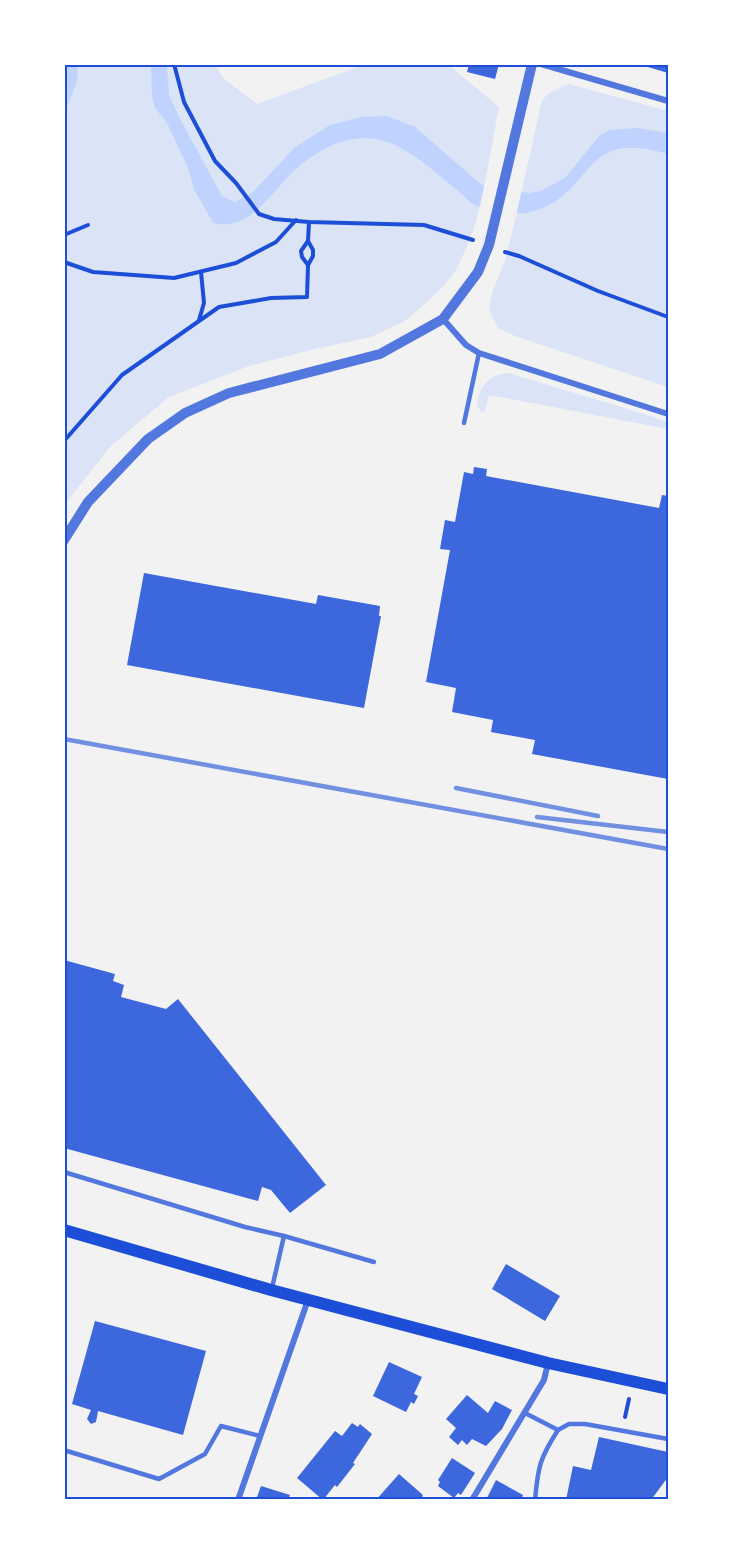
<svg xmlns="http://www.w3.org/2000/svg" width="733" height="1564" viewBox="0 0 733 1564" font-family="'Exo 2',sans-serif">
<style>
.green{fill:#dbe4f7}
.water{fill:#bfd3fe}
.pier{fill:#f2f2f2}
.building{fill:#3d67dc}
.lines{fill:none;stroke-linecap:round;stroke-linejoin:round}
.path{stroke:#1d4ed8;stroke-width:4}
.service{stroke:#5277de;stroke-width:4.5}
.minor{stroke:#5277de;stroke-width:6}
.tertiary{stroke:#5277de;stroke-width:10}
.secondary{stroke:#1d4ed8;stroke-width:12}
.rail{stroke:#7290e2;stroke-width:4.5}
.neatline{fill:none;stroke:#1d4ed8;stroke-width:2}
</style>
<rect width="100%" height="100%" fill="#f2f2f2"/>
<g class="green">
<polygon points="65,65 216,65 223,78 257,104 363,65 449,65 499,107 485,183 476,222 467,247 456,270 443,287 428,301 405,321 371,337 315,349 249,366 169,397 111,446 65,504"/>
<polygon points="569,84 668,111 668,387 515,336 498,328 489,310 493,290 505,261 516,216 542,100 549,93"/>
<path d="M509,373C562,390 616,404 668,422V429L489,395L485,411L482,413L477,405C479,386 489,374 509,373Z"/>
</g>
<g class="water">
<polygon points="65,64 78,65 77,81 65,112"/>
<path d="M151,65H167L169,95L179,117L222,196L235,202L252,193L295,147L330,125L362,117L387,116L415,127L482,185L529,193L541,191L565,178L599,136L609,130L638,128L668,133V154C651,149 632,145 615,150C585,158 576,199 537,210C531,212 526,214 520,213C507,212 492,211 479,207C472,205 464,196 458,191C422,162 389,125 338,143C327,147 312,156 303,163C273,185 256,232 213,223L194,189L188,168L167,123L155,108L152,97Z"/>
</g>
<polygon class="pier" points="485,182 522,189 516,216 479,210"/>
<g class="building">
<polygon points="469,64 499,64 495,79 467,72"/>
<polygon points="668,64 668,73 641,65 641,64"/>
<polygon points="474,467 487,469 486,476 659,508 662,495 668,496 668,779 532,754 535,740 491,732 493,720 452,712 456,688 426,682 450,550 440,549 445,520 455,522 464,472 473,474"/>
<polygon points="144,573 316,604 318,595 380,606 379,616 381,616 364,708 127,665"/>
<polygon points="64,960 115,974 113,981 124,985 121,997 166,1009 178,999 326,1185 290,1213 271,1190 262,1187 258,1201 64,1148"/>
<polygon points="506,1264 560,1296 545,1321 492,1289"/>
<polygon points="95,1321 206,1351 183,1435 98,1411 96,1422 91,1424 87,1419 91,1410 72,1404"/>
<polygon points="389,1362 422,1377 414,1394 418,1396 414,1404 411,1402 406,1412 373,1396"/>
<polygon points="467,1395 488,1413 495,1401 512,1410 502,1429 486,1446 472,1439 467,1445 462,1440 458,1445 449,1437 456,1428 446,1419"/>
<polygon points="352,1423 358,1427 360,1424 372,1434 353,1463 355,1464 337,1487 335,1485 323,1500 297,1478 335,1431 342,1436"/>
<polygon points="599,1437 668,1452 668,1477 651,1500 566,1500 573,1466 591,1470"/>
<polygon points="452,1458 475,1473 461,1495 458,1493 454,1498 438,1486 440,1482 438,1480"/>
<polygon points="399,1474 423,1495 422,1496 426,1500 376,1500"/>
<polygon points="496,1480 523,1495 521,1500 486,1500"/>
<polygon points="261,1486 290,1495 288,1500 256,1500"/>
</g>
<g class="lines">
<g class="path">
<polyline points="174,64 184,102 215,161 236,183 259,214 274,219 309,222 424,225 473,240"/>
<polyline points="64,235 88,225"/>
<polyline points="505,252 519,256 598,291 668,317"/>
<polyline points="64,262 93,272 174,278 236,263 276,242 296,220"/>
<polyline points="308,265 302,257 301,251 308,241"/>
<polyline points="199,320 204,303 201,272"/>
<polyline points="64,441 122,375 219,307 271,298 307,297 308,265 313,256 313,250 308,241 309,222"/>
<polyline points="625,1417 629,1399"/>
</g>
<g class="service">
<polyline points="464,423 479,353"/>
<polyline points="64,1172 245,1227 284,1236 272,1288"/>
<polyline points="284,1236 374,1262"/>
<path d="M525,1413L558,1430C540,1458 538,1466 535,1500"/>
<polyline points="558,1430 569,1424 585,1424 668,1439"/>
<polyline points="67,1451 159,1479 205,1454 221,1426 260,1436"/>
</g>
<g class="minor">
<polyline points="541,64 668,101"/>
<polyline points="443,319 466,345 479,353 668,414"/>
<polyline points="238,1500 308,1300"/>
<polyline points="472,1500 544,1380 548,1363"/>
</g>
<polyline class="tertiary" points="64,540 88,502 148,439 185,413 229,393 380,354 443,319 478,272 489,245 532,64"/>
<polyline class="secondary" points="64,1230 271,1290 548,1363 668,1389"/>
<g class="rail">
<polyline points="64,739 668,849"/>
<polyline points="456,788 598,816"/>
<polyline points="537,817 668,832"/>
</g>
</g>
<rect width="733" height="1564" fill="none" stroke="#ffffff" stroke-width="132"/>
<rect x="66" y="66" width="601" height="1432" class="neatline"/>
</svg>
